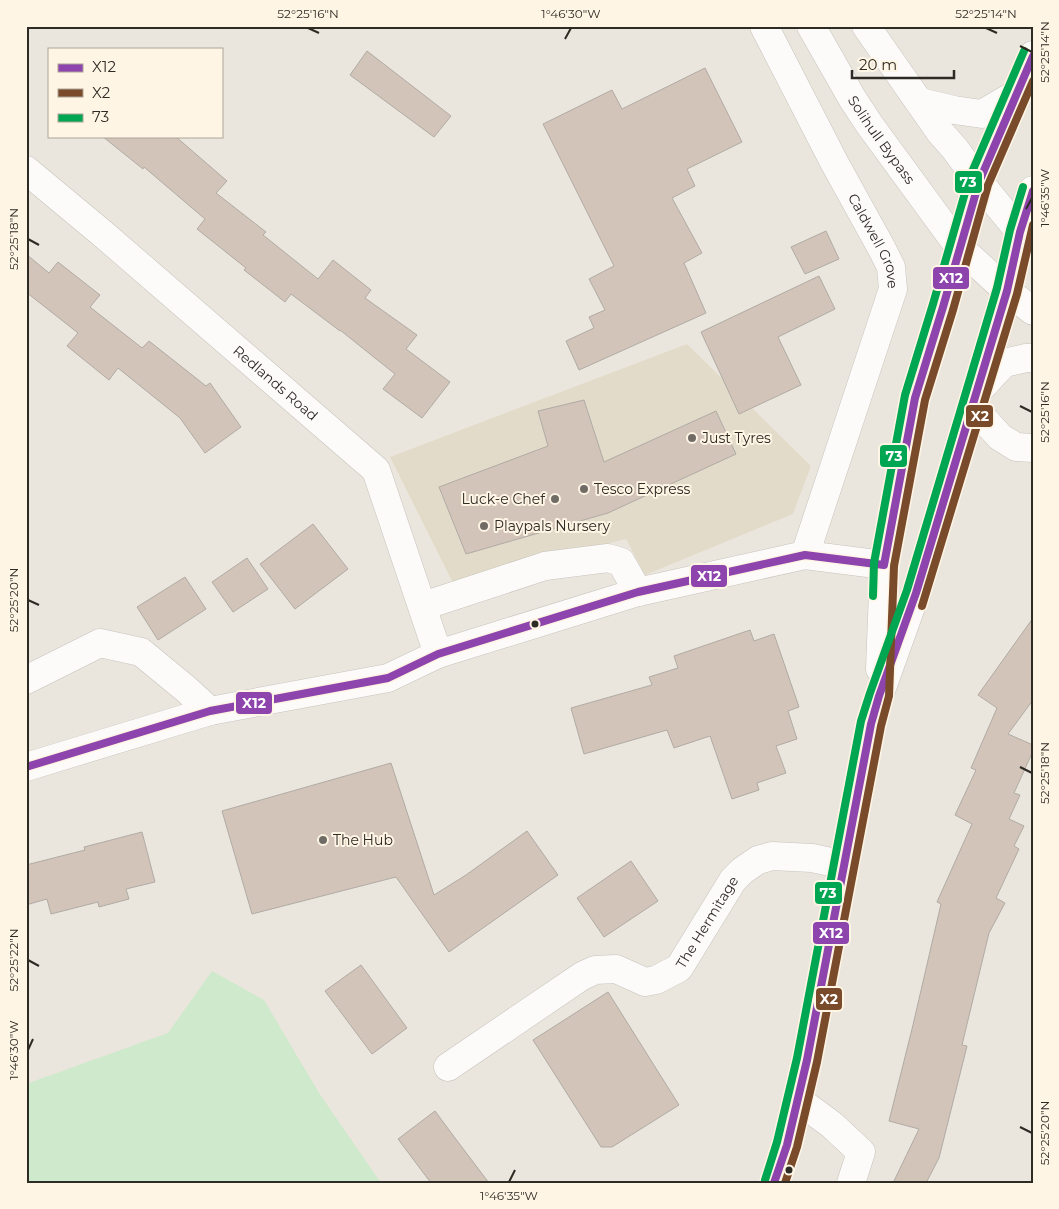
<svg xmlns="http://www.w3.org/2000/svg" width="1059" height="1209" viewBox="0 0 1059 1209" font-family="Montserrat,sans-serif">
<style>
.built{fill:#e3dbca}
.green{fill:#cee9cb}
.building{fill:#d2c4b8;stroke:#b0aba5}
.lines{fill:none;stroke-linecap:round;stroke-linejoin:round}
.minor-casing{stroke:#c7c3bc;stroke-width:29}
.major-casing{stroke:#c7c3bc;stroke-width:29}
.highway-casing{stroke:#c7c3bc;stroke-width:29}
.minor{stroke:#fcfbfa;stroke-width:28}
.major{stroke:#fcfbfa;stroke-width:28}
.highway{stroke:#fcfbfa;stroke-width:28}
.bus-1-casing{stroke:#fff5e5;stroke-width:11}
.bus-2-casing{stroke:#fff5e5;stroke-width:11}
.bus-3-casing{stroke:#fff5e5;stroke-width:11}
.bus-1{stroke:#8e44ad;stroke-width:8}
.bus-2{stroke:#7a4b2a;stroke-width:8}
.bus-3{stroke:#00a651;stroke-width:8}
.ticks{fill:none;stroke:#2e2a24;stroke-width:2}
.poi-dot{fill:#706c65;stroke:#fff5e5;stroke-width:2}
.bus-dot{fill:#2e2a24;stroke:#fff5e5;stroke-width:2}
.labels{text-anchor:middle;dominant-baseline:central;stroke-width:4;stroke-linejoin:round;paint-order:stroke}
.street-label{font-size:14px;fill:#2e2a24;stroke:#fff5e5}
.poi-label{font-size:14px;fill:#2e2a24;stroke:#fff5e5;text-anchor:start}
.line-badge{stroke:#fff5e5;stroke-width:2}
.badge-label{font-size:14px;text-anchor:middle;font-weight:bold;fill:#fff}
.neatline{fill:none;stroke:#2e2a24;stroke-width:2}
.ticks-label{font-size:12px;text-anchor:middle;fill:#2e2a24}
</style>
<rect width="100%" height="100%" fill="#ebe6dd"/>
<polygon class="built" points="687,344 811,466 793,514 645,575 626,539 453,583 390,457"/>
<polygon class="green" points="212,971 264,1000 319,1093 381,1183 26,1183 26,1084 168,1033"/>
<g class="building">
<polygon points="367,51 451,116 434,137 350,75"/>
<polygon points="705,68 742,142 687,169 695,186 672,198 702,253 684,263 706,313 579,370 566,341 594,328 589,317 605,310 589,279 614,266 543,124 612,90 622,109"/>
<polygon points="102,136 175,136 227,181 216,193 266,232 263,235 318,279 333,260 371,290 365,298 417,335 406,349 450,382 422,418 383,389 395,374 340,330 340,331 291,294 285,302 244,270 246,268 197,229 205,219 144,167 143,169"/>
<polygon points="826,231 839,259 805,274 791,247"/>
<polygon points="26,254 49,273 58,262 100,295 90,307 142,348 149,341 206,386 210,383 241,427 205,453 180,418 118,368 109,380 67,346 78,333 26,292"/>
<polygon points="819,276 835,309 778,337 801,385 739,414 701,332"/>
<polygon points="584,400 604,462 716,411 736,454 608,513 466,554 439,487 548,446 538,411"/>
<polygon points="313,524 348,569 295,609 260,564"/>
<polygon points="247,558 268,589 233,612 212,582"/>
<polygon points="185,577 206,609 158,640 137,607"/>
<polygon points="1033,618 1033,700 1008,734 1033,745 1033,751 1014,793 1020,795 1009,819 1024,826 1014,846 1019,849 996,898 1005,903 989,933 962,1045 967,1046 939,1158 926,1183 893,1183 919,1129 889,1121 913,1025 941,904 937,902 972,824 955,815 976,770 971,768 997,708 978,695"/>
<polygon points="750,630 754,641 774,634 799,707 788,711 797,739 776,746 786,773 757,783 759,790 732,799 710,736 674,748 667,730 584,754 571,708 652,685 649,677 678,668 674,656"/>
<polygon points="391,763 434,895 466,875 527,831 558,875 449,952 396,877 252,914 222,811"/>
<polygon points="142,832 155,882 126,889 129,899 99,907 98,902 51,914 47,899 26,905 26,865 85,850 84,847"/>
<polygon points="631,861 658,901 604,937 577,898"/>
<polygon points="361,965 407,1028 372,1054 325,991"/>
<polygon points="608,992 679,1105 612,1147 601,1147 533,1040"/>
<polygon points="435,1111 455,1138 489,1183 431,1183 398,1139"/>
</g>
<g class="lines">
<defs>
<g id="minor">
<path id="s1" d="M764,26L834,162L882,249L891,267L893,289L805,555"/>
<path id="s2" d="M26,170L103,234L376,470L438,654"/>
<polyline points="972,406 1000,437 1016,447 1033,448"/>
<polyline points="423,606 545,566 608,558 621,562 638,592"/>
<polyline points="26,680 100,643 141,652 186,689 210,711"/>
<polyline points="26,767 210,711 388,678 438,654 638,592 805,555 884,565"/>
<path id="s3" d="M448,1067L582,976L595,970L616,969L645,982L656,980L679,968L733,880L742,871L758,860L772,856L812,858L845,865"/>
<polyline points="798,1100 832,1125 861,1152 851,1183"/>
</g>
<g id="major">
<polyline points="920,102 954,110 982,114 1016,94"/>
<polyline points="979,390 1004,363 1026,358 1033,358"/>
<polyline points="880,669 884,565 915,398 943,307 979,182 1033,55"/>
<polyline points="774,1183 787,1145 807,1060 838,893 845,865 871,724 879,696 916,593 996,328 1007,291 1020,232 1033,190"/>
</g>
<g id="highway">
<path id="s4" d="M811,26L852,98L869,124L959,247L1007,291L1033,311"/>
<polyline points="866,26 940,132 955,149 979,182 1020,232 1033,244"/>
</g>
</defs>
<use href="#minor" class="minor-casing"/>
<use href="#major" class="major-casing"/>
<use href="#highway" class="highway-casing"/>
<use href="#minor" class="minor"/>
<use href="#major" class="major"/>
<use href="#highway" class="highway"/>
<defs>
<g id="bus-1">
<polyline points="26,767 210,711 388,678 438,654 638,592 805,555 884,565 915,398 943,307 979,182 1033,56"/>
<polyline points="774,1183 787,1145 807,1060 871,724 879,696 916,593 1007,291 1020,232 1033,191"/>
</g>
<g id="bus-2">
<polyline points="922,606 1017,294 1033,225"/>
<polyline points="785,1183 797,1147 817,1062 881,726 889,696 894,566 925,400 953,310 988,185 1033,81"/>
</g>
<g id="bus-3">
<polyline points="873,596 874,563 905,395 933,304 969,179 1024,51"/>
<polyline points="765,1180 777,1142 797,1058 861,721 870,693 907,590 997,288 1010,230 1023,187"/>
</g>
</defs>
<use href="#bus-1" class="bus-1-casing"/>
<use href="#bus-2" class="bus-2-casing"/>
<use href="#bus-3" class="bus-3-casing"/>
<use href="#bus-1" class="bus-1"/>
<use href="#bus-2" class="bus-2"/>
<use href="#bus-3" class="bus-3"/>
</g>
<path class="ticks" d="M308,28L319,33M986,28L997,33M565,39L571,28M1020,46L1032,52M1026,209L1032,198M28,239L39,245M1020,406L1032,412M28,600L39,605M1020,767L1032,773M28,960L39,966M28,1050L33,1039M1020,1127L1032,1133M509,1182L515,1170"/>
<g class="poi-dot">
<circle cx="692" cy="438" r="5"/>
<circle cx="584" cy="489" r="5"/>
<circle cx="555" cy="499" r="5"/>
<circle cx="484" cy="526" r="5"/>
<circle cx="323" cy="840" r="5"/>
</g>
<g class="bus-dot">
<circle cx="535" cy="624" r="4.5"/>
<circle cx="789" cy="1170" r="4.5"/>
</g>
<g class="labels">
<g class="street-label">
<text stroke="none"><textPath href="#s4" startOffset="134">Solihull Bypass</textPath></text>
<text stroke="none"><textPath href="#s1" startOffset="242">Caldwell Grove</textPath></text>
<text stroke="none"><textPath href="#s2" startOffset="328">Redlands Road</textPath></text>
<text stroke="none"><textPath href="#s3" startOffset="320">The Hermitage</textPath></text>
</g>
<g class="poi-label">
<text x="702" y="438">Just Tyres</text>
<text x="594" y="489">Tesco Express</text>
<text x="545" y="499" text-anchor="end">Luck-e Chef</text>
<text x="494" y="526">Playpals Nursery</text>
<text x="333" y="840">The Hub</text>
</g>
</g>
<g class="line-badge">
<rect x="954" y="170" width="29" height="24" rx="5" fill="#00a651"/>
<rect x="932" y="266" width="38" height="24" rx="5" fill="#8e44ad"/>
<rect x="965" y="404" width="29" height="24" rx="5" fill="#7a4b2a"/>
<rect x="879" y="444" width="29" height="24" rx="5" fill="#00a651"/>
<rect x="690" y="564" width="38" height="24" rx="5" fill="#8e44ad"/>
<rect x="235" y="691" width="38" height="24" rx="5" fill="#8e44ad"/>
<rect x="814" y="881" width="29" height="24" rx="5" fill="#00a651"/>
<rect x="812" y="921" width="38" height="24" rx="5" fill="#8e44ad"/>
<rect x="815" y="987" width="28" height="24" rx="5" fill="#7a4b2a"/>
</g>
<g class="badge-label">
<text x="968" y="187">73</text>
<text x="951" y="283">X12</text>
<text x="980" y="421">X2</text>
<text x="894" y="461">73</text>
<text x="709" y="581">X12</text>
<text x="254" y="708">X12</text>
<text x="828" y="898">73</text>
<text x="831" y="938">X12</text>
<text x="829" y="1004">X2</text>
</g>
<rect width="1059" height="1209" fill="none" stroke="#fff5e5" stroke-width="55"/>
<rect x="48" y="48" width="175" height="90" fill="#fff5e5" stroke="#aba498"/>
<rect x="58" y="64" width="25" height="8" fill="#8e44ad" stroke="#aba498"/>
<text x="92" y="72" font-size="15" fill="#2e2a24">X12</text>
<rect x="58" y="89" width="25" height="8" fill="#7a4b2a" stroke="#aba498"/>
<text x="92" y="98" font-size="15" fill="#2e2a24">X2</text>
<rect x="58" y="114" width="25" height="8" fill="#00a651" stroke="#aba498"/>
<text x="92" y="122" font-size="15" fill="#2e2a24">73</text>
<path d="M852 70v8h102v-8" fill="none" stroke="#2e2a24" stroke-width="2.5"/>
<text x="859" y="70" font-size="15" fill="#2e2a24" stroke="#fff5e5" stroke-width="4" paint-order="stroke">20 m</text>
<rect x="28" y="28" width="1004" height="1154" class="neatline"/>
<g class="ticks-label">
<text x="308" y="18">52°25'16"N</text>
<text x="571" y="18">1°46'30"W</text>
<text x="986" y="18">52°25'14"N</text>
<text transform="translate(1045 52) rotate(-90)" y="4">52°25'14"N</text>
<text transform="translate(1045 198) rotate(-90)" y="4">1°46'35"W</text>
<text transform="translate(14 239) rotate(-90)" y="4">52°25'18"N</text>
<text transform="translate(1045 412) rotate(-90)" y="4">52°25'16"N</text>
<text transform="translate(14 600) rotate(-90)" y="4">52°25'20"N</text>
<text transform="translate(1045 773) rotate(-90)" y="4">52°25'18"N</text>
<text transform="translate(14 960) rotate(-90)" y="4">52°25'22"N</text>
<text transform="translate(14 1050) rotate(-90)" y="4">1°46'30"W</text>
<text transform="translate(1045 1133) rotate(-90)" y="4">52°25'20"N</text>
<text x="509" y="1200">1°46'35"W</text>
</g>
</svg>
